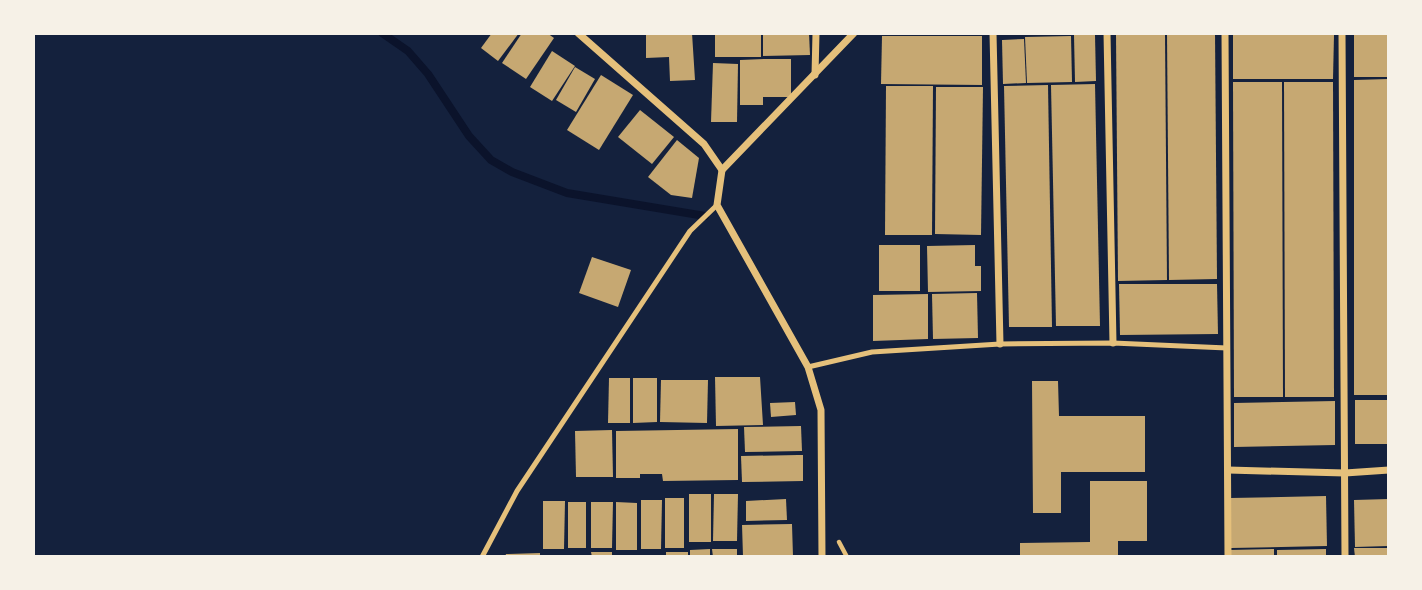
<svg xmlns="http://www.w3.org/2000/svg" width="1422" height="590" viewBox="0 0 1422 590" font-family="Ubuntu,sans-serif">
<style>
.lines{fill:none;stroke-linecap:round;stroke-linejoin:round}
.stream{stroke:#0b132b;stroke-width:8}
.building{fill:#c6a872}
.path{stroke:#e5c07b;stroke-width:4.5}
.service{stroke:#e5c07b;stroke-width:5}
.minor{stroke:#e5c07b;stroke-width:7}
</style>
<rect width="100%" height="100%" fill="#14213d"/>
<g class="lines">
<polyline class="stream" points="382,33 408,51 428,74 469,136 491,160 512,172 567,193 705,216"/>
</g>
<g class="building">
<polygon points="492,33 519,33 498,61 481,48"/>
<polygon points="522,33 547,33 554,38 526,79 502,63"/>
<polygon points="646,33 692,33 695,80 670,81 669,57 646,58"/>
<rect x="715" y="33" width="46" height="24"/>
<polygon points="763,33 809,33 810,55 763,56"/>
<polygon points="1167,33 1215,33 1217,279 1169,280"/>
<rect x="1354" y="33" width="35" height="44"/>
<polygon points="1116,34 1165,34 1167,280 1118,281"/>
<polygon points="1074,35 1095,35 1096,81 1075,82"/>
<polygon points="1233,35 1334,35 1333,79 1233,79"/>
<polygon points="882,36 982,36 982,85 881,84"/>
<polygon points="1071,36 1072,82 1027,83 1025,37"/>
<polygon points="1024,39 1026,83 1003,84 1002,40"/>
<polygon points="552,51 575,66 552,101 530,87"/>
<polygon points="764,59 791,59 791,97 763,97 763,105 740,105 740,60"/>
<polygon points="713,63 738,64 737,122 711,122"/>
<polygon points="575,67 595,79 576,112 556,100"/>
<polygon points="601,75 633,95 599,150 567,130"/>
<polygon points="1389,79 1389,395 1354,395 1354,80"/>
<polygon points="1233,82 1282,82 1283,397 1234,397"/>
<polygon points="1284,82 1333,82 1334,397 1285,397"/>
<polygon points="1095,84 1100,326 1056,326 1051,85"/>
<polygon points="1048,85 1052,327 1009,327 1004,86"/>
<polygon points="886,86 933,86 932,235 885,235"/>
<polygon points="936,87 983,87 981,235 935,234"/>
<polygon points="640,110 674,137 652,164 618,137"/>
<polygon points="677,140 699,158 692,198 671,195 648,177"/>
<rect x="879" y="245" width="41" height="46"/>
<polygon points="975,245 975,266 981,266 981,291 928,292 927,246"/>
<polygon points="592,257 631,270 618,307 579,293"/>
<polygon points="1119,284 1217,284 1218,334 1120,335"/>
<polygon points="977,293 978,338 933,339 932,294"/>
<polygon points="928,294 928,339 873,341 873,295"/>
<polygon points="715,377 760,377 763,425 716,426"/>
<polygon points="609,378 630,378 630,423 608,423"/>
<polygon points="633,378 657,378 657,422 633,423"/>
<polygon points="661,380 708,380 707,423 660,422"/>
<polygon points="1032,381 1058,381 1059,416 1145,416 1145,472 1061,472 1061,513 1033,513"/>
<rect x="1355" y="400" width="34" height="44"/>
<polygon points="1335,401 1335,445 1234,447 1234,403"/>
<polygon points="795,402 796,415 771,417 770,403"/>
<polygon points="801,426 802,451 745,452 744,427"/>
<polygon points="738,429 738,480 663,481 662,474 640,474 640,478 616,478 616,431"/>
<polygon points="612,430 613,477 576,477 575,431"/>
<polygon points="798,455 803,455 803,481 742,482 741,456"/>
<polygon points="1090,481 1147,481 1147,541 1118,541 1118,557 1020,557 1020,543 1090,542"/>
<rect x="689" y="494" width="22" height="48"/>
<polygon points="714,494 738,494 737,541 713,541"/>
<polygon points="1326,496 1327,546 1231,548 1230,498"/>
<rect x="665" y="498" width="19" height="50"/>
<polygon points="786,499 787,520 746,521 746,501"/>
<polygon points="1389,499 1389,546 1355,547 1354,500"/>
<polygon points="641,500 662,500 661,549 641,549"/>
<polygon points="543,501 565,501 564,549 543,549"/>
<rect x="568" y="502" width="18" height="46"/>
<polygon points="591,502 613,502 612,548 591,548"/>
<polygon points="616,502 637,503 637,550 616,550"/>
<polygon points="792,524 793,557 743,557 742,525"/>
<polygon points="1354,548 1389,548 1389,557 1355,557"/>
<polygon points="710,549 710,557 690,557 690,550"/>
<polygon points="712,549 737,549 737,557 713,557"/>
<polygon points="1274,549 1274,557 1230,557 1230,550"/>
<polygon points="1326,549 1326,557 1277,557 1277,550"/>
<polygon points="591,552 612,552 612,557 592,557"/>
<rect x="666" y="552" width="22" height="5"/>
<polygon points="540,553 540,557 505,557 506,554"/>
</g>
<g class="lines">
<polyline class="path" points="839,542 847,557"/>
<g class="service">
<polyline points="808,367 872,352 1000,344 1113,343 1227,348"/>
<polyline points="482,557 517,491 690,231 717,205"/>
</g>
<g class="minor">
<polyline points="578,33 704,144 722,170"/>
<polyline points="993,33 1000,344"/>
<polyline points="1107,33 1113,343"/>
<polyline points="1225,33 1228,557"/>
<polyline points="1342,33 1345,557"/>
<polyline points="815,75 816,33"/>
<polyline points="1228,470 1345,473 1389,470"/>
<polyline points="822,557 821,410 808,367 717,205 722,170 854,33"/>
</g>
</g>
<rect width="1422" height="590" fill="none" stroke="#f6f1e7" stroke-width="70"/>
</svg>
